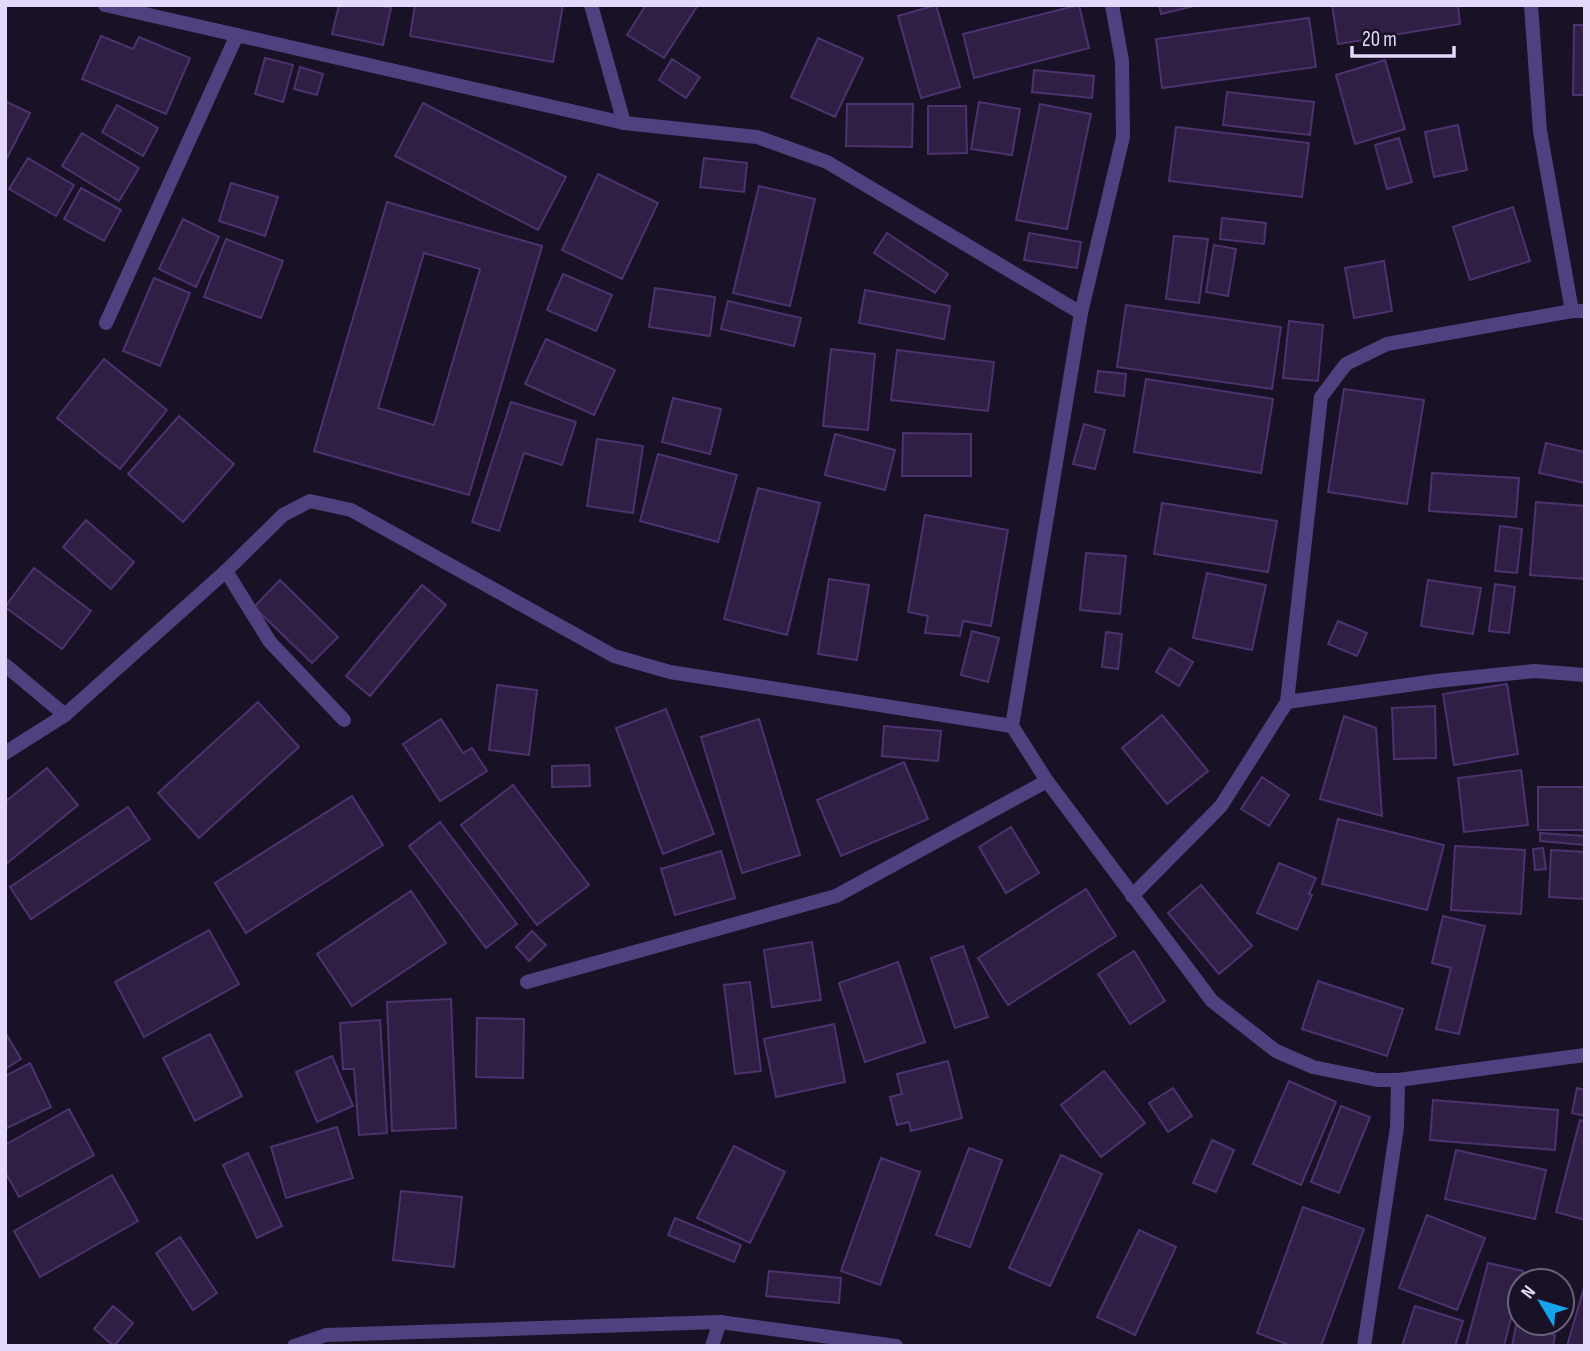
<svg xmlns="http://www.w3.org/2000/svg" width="1590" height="1351" viewBox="0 0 1590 1351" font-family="'Sofia Sans Condensed',sans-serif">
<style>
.building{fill:#2f1f44;stroke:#4c326e;stroke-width:2;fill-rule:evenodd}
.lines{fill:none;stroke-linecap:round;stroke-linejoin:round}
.minor{stroke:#514080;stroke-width:14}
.tertiary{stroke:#514080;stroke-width:14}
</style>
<rect width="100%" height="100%" fill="#191125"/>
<g class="building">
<polygon points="339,5 377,5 391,8 383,45 332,34"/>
<polygon points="415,5 563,5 553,62 410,36"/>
<polygon points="646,5 698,5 664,58 627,35"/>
<polygon points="936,5 960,87 921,98 898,16"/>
<polygon points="1079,5 1089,48 974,78 963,34"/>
<polygon points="1159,5 1198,5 1161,14"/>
<polygon points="1332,5 1458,5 1460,24 1338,44"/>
<polygon points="1309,18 1316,67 1162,88 1156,39"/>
<polygon points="1574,25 1585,25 1585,95 1573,95"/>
<polygon points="101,36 133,49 139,37 190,58 166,114 82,79"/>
<polygon points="818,38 863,58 835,117 791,97"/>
<polygon points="265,58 293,65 283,102 255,94"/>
<polygon points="672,59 700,77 686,98 659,80"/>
<polygon points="1385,60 1405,129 1355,144 1336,75"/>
<polygon points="300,67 323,74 317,95 294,89"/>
<polygon points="1034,70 1094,76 1092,98 1032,92"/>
<polygon points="1227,92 1314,102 1310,135 1223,125"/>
<polygon points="5,101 30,113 5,162"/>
<polygon points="979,102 1020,109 1012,155 971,149"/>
<polygon points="423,103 566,177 538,230 395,156"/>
<polygon points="847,104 913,104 912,147 846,146"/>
<polygon points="1040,104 1091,114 1067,229 1016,220"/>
<polygon points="117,105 158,128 143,156 102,132"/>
<polygon points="928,106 966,106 967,153 928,154"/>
<polygon points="1458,125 1467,170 1434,177 1425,132"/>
<polygon points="1176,127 1309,143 1302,197 1169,181"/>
<polygon points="82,133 139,168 119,201 62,166"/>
<polygon points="1399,138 1412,182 1387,189 1375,145"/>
<polygon points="28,158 74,185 56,216 9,189"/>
<polygon points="704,158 747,163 744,192 700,187"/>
<polygon points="598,174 658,203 622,279 562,250"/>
<polygon points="231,183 278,197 265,236 219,221"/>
<polygon points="759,186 815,199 790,306 733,293"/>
<polygon points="81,188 121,210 104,241 64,219"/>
<path d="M387,202L542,246L469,495L314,451ZM424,253L480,269L434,425L378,408Z"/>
<polygon points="1513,207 1530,261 1470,280 1453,227"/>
<polygon points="1222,218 1266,223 1264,244 1220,239"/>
<polygon points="183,219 219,237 196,287 159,269"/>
<polygon points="887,233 948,274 935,293 874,253"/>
<polygon points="1029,233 1081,242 1077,268 1024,260"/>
<polygon points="1174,236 1208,239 1199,303 1166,299"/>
<polygon points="226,239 283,261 261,318 204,297"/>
<polygon points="1214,245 1236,249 1228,296 1206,292"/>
<polygon points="1384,261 1392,311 1354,318 1345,268"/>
<polygon points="563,274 612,295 596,331 547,310"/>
<polygon points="154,278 190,293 160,366 123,351"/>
<polygon points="655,288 715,297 710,336 649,327"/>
<polygon points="865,290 950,306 944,339 859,323"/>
<polygon points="728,301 801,318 794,346 721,329"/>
<polygon points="1126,305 1281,327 1272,389 1117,367"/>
<polygon points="1289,321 1323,325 1318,381 1283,378"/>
<polygon points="546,339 615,370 594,415 525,384"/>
<polygon points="831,349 875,354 868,430 823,426"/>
<polygon points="897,350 994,362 988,411 891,400"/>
<polygon points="104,359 167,410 120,469 57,418"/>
<polygon points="1098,371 1126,374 1124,396 1095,392"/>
<polygon points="1146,379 1273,399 1261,473 1134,452"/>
<polygon points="1344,389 1424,400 1407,504 1328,492"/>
<polygon points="673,398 721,409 710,454 662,442"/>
<polygon points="511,402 576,422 562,465 524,453 499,531 472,522"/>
<polygon points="179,416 234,464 183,522 128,474"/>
<polygon points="1084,424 1105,430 1095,469 1073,464"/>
<polygon points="903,433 971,434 971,476 902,476"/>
<polygon points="835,434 895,450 885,490 825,475"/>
<polygon points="597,439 643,446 633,513 587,506"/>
<polygon points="1546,443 1585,452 1585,483 1539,473"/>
<polygon points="658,454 737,475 718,542 640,521"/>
<polygon points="1432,473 1519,478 1516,517 1429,511"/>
<polygon points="758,488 820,503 787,635 724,619"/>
<polygon points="1536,502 1585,506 1585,579 1530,575"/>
<polygon points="1162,503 1277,521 1268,572 1154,554"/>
<polygon points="925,515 1008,530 991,626 963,621 960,636 925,633 928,616 908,612"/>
<polygon points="86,520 134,562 111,589 63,547"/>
<polygon points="1500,526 1522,529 1517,573 1495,571"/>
<polygon points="1086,553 1126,556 1120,614 1080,610"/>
<polygon points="34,568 91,611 62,649 5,607"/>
<polygon points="1207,573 1266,585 1252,650 1193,638"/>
<polygon points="829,579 869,585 857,660 818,654"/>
<polygon points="280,580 338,637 312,663 254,607"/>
<polygon points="1428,580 1481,588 1473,634 1421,626"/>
<polygon points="1495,584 1515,587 1509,633 1489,631"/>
<polygon points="422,585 446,605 370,696 346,676"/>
<polygon points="1338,621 1367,633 1357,656 1328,644"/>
<polygon points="972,631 999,638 988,682 961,675"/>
<polygon points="1106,632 1122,634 1118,669 1102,667"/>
<polygon points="1170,648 1193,662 1179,686 1156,672"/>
<polygon points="1507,684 1518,754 1454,765 1443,694"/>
<polygon points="497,685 537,690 529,755 489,750"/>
<polygon points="258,702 299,747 199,838 158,793"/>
<polygon points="1435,706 1436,758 1394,759 1392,708"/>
<polygon points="666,709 714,834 663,854 616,728"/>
<polygon points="1162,715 1208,771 1167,804 1122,748"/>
<polygon points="1344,716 1376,728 1382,816 1320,799"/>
<polygon points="441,719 463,753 472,748 487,771 440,801 403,744"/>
<polygon points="759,719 800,855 742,873 701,737"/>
<polygon points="884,726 941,731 938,761 882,756"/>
<polygon points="904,762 928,819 841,856 817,800"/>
<polygon points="589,765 590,786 552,787 552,766"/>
<polygon points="47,768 78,805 5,865 5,802"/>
<polygon points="1521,770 1528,825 1464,832 1458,778"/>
<polygon points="1262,777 1289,795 1269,826 1241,809"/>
<polygon points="513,785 589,885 537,925 461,825"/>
<rect x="1538" y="787" width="47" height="43"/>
<polygon points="352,796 383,845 246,933 215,883"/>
<polygon points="128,807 150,839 31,919 10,887"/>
<polygon points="1338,819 1444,845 1427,910 1322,884"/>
<polygon points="440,822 517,924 486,948 409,846"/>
<polygon points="1011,827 1039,873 1006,893 979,847"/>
<polygon points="1540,833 1585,836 1585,845 1540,841"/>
<polygon points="1455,846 1525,850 1521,914 1451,910"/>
<polygon points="1543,848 1546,869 1535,870 1533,849"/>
<polygon points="1551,850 1585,852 1585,899 1549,897"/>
<polygon points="721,851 735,898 675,915 661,869"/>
<polygon points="1279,863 1316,878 1309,894 1312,895 1297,930 1257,913"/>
<polygon points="1201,885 1252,946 1219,974 1168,913"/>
<polygon points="1086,889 1116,936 1008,1005 978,958"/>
<polygon points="411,891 446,943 352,1006 317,954"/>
<polygon points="1443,916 1485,926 1459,1034 1436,1029 1451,968 1432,963"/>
<polygon points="209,930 239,984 144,1037 115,982"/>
<polygon points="532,931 546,945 529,961 516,947"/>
<polygon points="812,942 821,1000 772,1007 764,950"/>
<polygon points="963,946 988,1017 955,1028 931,958"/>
<polygon points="1134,951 1165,1001 1130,1024 1098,974"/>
<polygon points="898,962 925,1042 865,1062 839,983"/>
<polygon points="1318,981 1403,1009 1387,1056 1302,1029"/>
<polygon points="750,982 761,1071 735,1074 724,985"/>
<polygon points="451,999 456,1128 392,1131 387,1002"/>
<polygon points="477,1018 524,1019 523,1078 476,1077"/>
<polygon points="380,1020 387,1133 359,1135 354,1069 343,1069 340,1023"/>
<polygon points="834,1024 845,1082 776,1097 764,1039"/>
<polygon points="5,1032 21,1059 5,1069"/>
<polygon points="210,1034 242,1096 195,1121 163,1058"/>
<polygon points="332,1056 353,1106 317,1122 296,1072"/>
<polygon points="948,1061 962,1118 911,1131 909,1122 897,1125 890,1097 902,1094 897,1074"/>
<polygon points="30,1063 51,1107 5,1129 5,1076"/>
<polygon points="1104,1071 1145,1123 1101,1157 1061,1105"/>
<polygon points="1289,1081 1336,1102 1301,1185 1253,1164"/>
<polygon points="1173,1088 1192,1116 1168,1132 1149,1103"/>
<polygon points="1577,1088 1585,1090 1585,1116 1572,1113"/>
<polygon points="1433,1100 1558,1110 1555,1150 1430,1140"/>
<polygon points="1341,1106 1370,1117 1339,1193 1311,1182"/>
<polygon points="69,1109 94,1155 19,1197 5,1172 5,1145"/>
<polygon points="1580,1120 1585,1121 1585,1220 1556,1212"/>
<polygon points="337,1127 353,1178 286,1198 271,1147"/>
<polygon points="1212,1140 1234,1150 1216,1192 1193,1183"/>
<polygon points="734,1146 785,1172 750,1243 697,1218"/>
<polygon points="969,1148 1002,1160 970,1247 936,1235"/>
<polygon points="1456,1150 1546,1170 1535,1219 1445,1199"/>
<polygon points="248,1153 282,1226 257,1238 223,1165"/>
<polygon points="1061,1155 1102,1174 1050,1286 1009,1268"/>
<polygon points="881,1158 920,1172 880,1285 841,1271"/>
<polygon points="112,1175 138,1221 40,1277 14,1231"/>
<polygon points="401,1191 462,1197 454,1267 393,1260"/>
<polygon points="1303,1207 1364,1229 1321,1346 1292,1346 1257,1333"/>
<polygon points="1427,1215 1485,1238 1457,1310 1399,1288"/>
<polygon points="675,1218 741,1245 734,1262 668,1235"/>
<polygon points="1139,1230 1176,1247 1135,1335 1097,1317"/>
<polygon points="180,1237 217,1293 193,1310 156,1253"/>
<polygon points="1488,1263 1523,1271 1504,1346 1466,1346"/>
<polygon points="769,1271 841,1278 839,1303 766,1296"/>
<polygon points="1585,1284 1585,1346 1567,1346"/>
<polygon points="113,1306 133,1323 114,1346 94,1329"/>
<polygon points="1415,1306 1463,1321 1455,1346 1402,1346"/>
<polygon points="1516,1326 1555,1335 1553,1346 1512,1346"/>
</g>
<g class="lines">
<g class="minor">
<polyline points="105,5 624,123 757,137 827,162 1081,313"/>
<polyline points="591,5 624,123"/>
<polyline points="1112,5 1122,61 1123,137 1081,313 1012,726 1047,781 1212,1001 1276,1051 1313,1067 1377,1080 1398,1080 1585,1055"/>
<polyline points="1531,5 1540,131 1572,311"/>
<polyline points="106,323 237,35"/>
<polyline points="226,571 270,642 344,720"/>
<polyline points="5,665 65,715"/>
<polyline points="1287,702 1436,681 1535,671 1585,675"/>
<polyline points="5,753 65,715 226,571 283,515 310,501 351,510 614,656 670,672 1012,726"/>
<polyline points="1132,896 1221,806 1287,702 1321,397 1346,364 1387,344 1572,311 1585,311"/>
<polyline points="527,982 836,896 1047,781"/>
<polyline points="712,1346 720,1322"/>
<polyline points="1364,1346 1397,1127 1398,1080"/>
</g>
<polyline class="tertiary" points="294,1346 326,1335 720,1322 896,1346"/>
</g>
<rect width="1590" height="1351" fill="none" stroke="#e4d8fc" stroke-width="14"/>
<g transform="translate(1541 1302) rotate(308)"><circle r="33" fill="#191125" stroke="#6a617b" stroke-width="2"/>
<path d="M0-5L12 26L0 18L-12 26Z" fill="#14a5ec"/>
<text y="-10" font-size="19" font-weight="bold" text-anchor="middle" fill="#e4d8fc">N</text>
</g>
<path d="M1352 46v10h102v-10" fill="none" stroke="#e4d8fc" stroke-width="3.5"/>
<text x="1362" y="46" font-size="21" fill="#e4d8fc" stroke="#191125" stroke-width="5" paint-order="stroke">20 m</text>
</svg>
